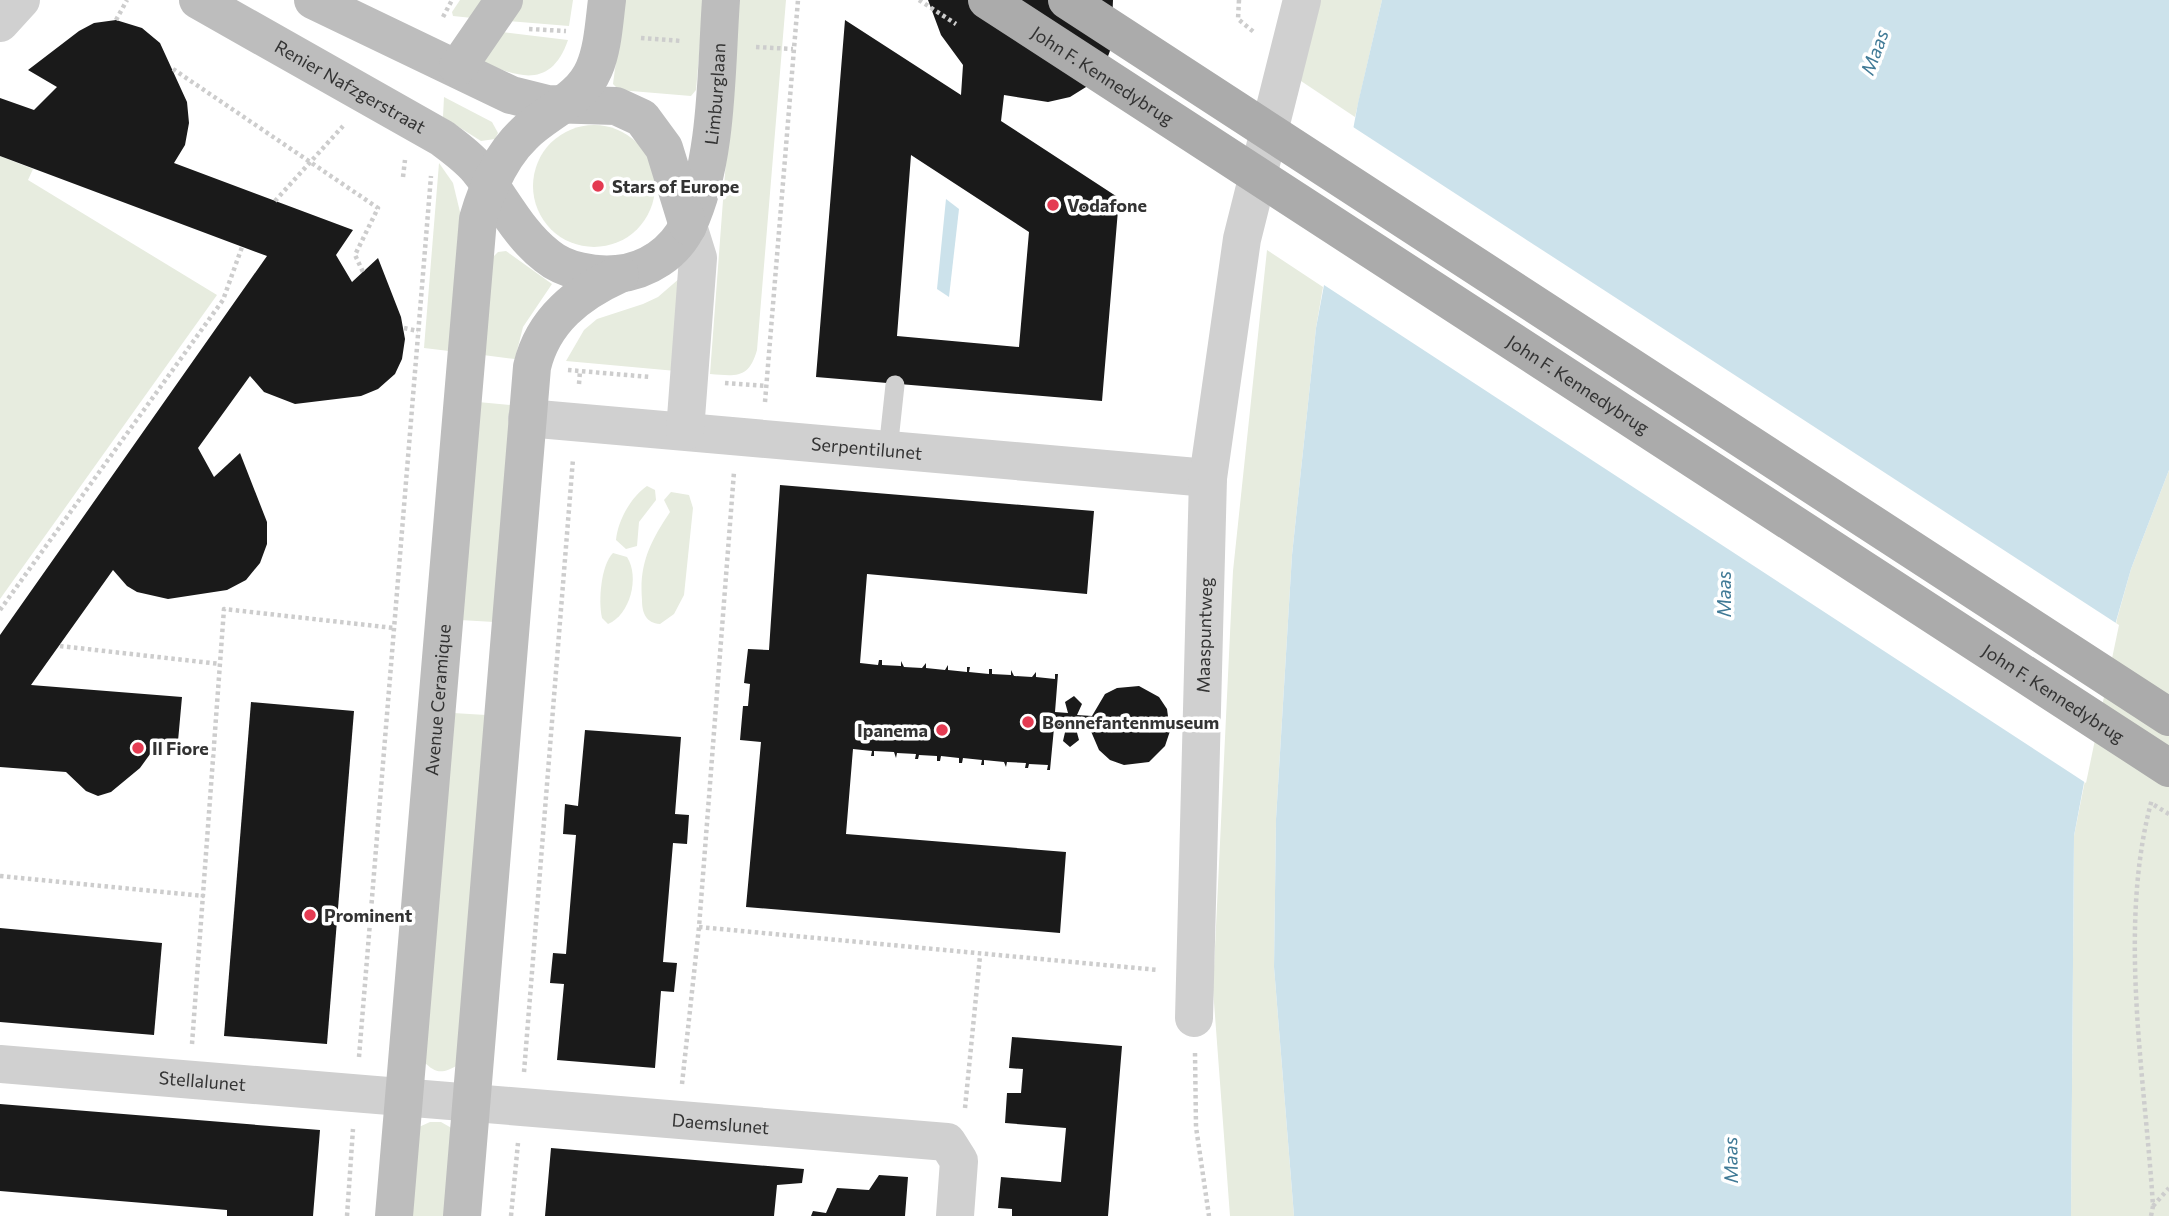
<svg xmlns="http://www.w3.org/2000/svg" width="2169" height="1216" viewBox="0 0 2169 1216" font-family="Commissioner,sans-serif">
<style>
.green{fill:#e7ecdf}
.water{fill:#cce2eb}
.pier{fill:#fff}
.building{fill:#1a1a1a;fill-rule:evenodd}
.lines{fill:none;stroke-linecap:round;stroke-linejoin:round}
.path{stroke:#cdcdcd;stroke-width:4.5;stroke-dasharray:3.5 3.5;stroke-linecap:butt}
.lane{stroke:#d0d0d0;stroke-width:19}
.street{stroke:#d0d0d0;stroke-width:38}
.secondary{stroke:#bdbdbd;stroke-width:38}
.path-bridge{stroke:#cdcdcd;stroke-width:4.5;stroke-dasharray:3.5 3.5;stroke-linecap:butt}
.primary-bridge{stroke:#ababab;stroke-width:38}
.poi-dot{fill:#e43b52;stroke:#fff;stroke-width:2.5}
.labels{text-anchor:middle;dominant-baseline:central;stroke-width:7;stroke-linejoin:round;paint-order:stroke}
.street-label{font-size:18px;fill:#333;stroke:#fff}
.poi-label{font-size:18px;font-weight:bold;fill:#333;stroke:#fff;text-anchor:start}
.water-label{font-size:19px;font-style:italic;fill:#407a96;stroke:#fff}
</style>
<rect width="100%" height="100%" fill="#fff"/>
<g class="green">
<polygon points="460,0 494,0 482,19 453,16 452,12"/>
<polygon points="516,0 573,0 569,26 508,21"/>
<polygon points="624,0 704,0 696,90 691,96 619,90 613,84"/>
<path d="M738,0H786L757,350C749,379 736,376 710,374Z"/>
<polygon points="1312,0 1382,0 1355,117 1295,77"/>
<path d="M494,31L568,40C550,92 514,76 476,59Z"/>
<polygon points="444,97 492,122 498,133 495,139 481,141 443,117"/>
<circle cx="594" cy="186" r="61"/>
<polygon points="0,156 33,169 28,180 217,295 0,599"/>
<polygon points="439,163 453,183 460,212 449,351 424,348"/>
<polygon points="1267,250 1323,287 1316,328 1292,555 1276,819 1274,967 1294,1216 1230,1216 1213,989 1233,571"/>
<polygon points="506,251 552,284 523,327 515,359 483,355 493,257 498,252"/>
<polygon points="680,278 676,371 566,361 584,330 597,319 643,304 658,297"/>
<polygon points="478,402 511,405 494,622 460,620"/>
<polygon points="2169,470 2169,1216 2071,1216 2074,836 2117,619 2131,569"/>
<path d="M647,486L655,490L656,500L639,522L637,546L626,549L616,540C618,520 631,497 647,486Z"/>
<path d="M671,492L689,495L693,508L684,595L674,614L660,624C646,623 642,613 642,600C639,564 650,542 670,512L664,500Z"/>
<path d="M613,553L627,557C640,577 630,615 608,624L602,618C598,601 601,565 613,553Z"/>
<path d="M453,713L486,715L458,1065C442,1074 436,1074 423,1061Z"/>
<polygon points="430,1122 441,1122 455,1130 447,1216 412,1216 419,1127"/>
</g>
<g class="water">
<polygon points="1382,0 2169,0 2169,470 2131,569 2111,639 2074,836 2071,1216 1294,1216 1274,967 1276,819 1292,555 1316,328 1358,103"/>
<polygon points="946,199 959,209 949,297 937,289"/>
</g>
<polygon class="pier" points="1350,125 2119,625 2086,783 1321,283"/>
<g class="building">
<path d="M928,0H1113L1111,48L1107,59L1086,87L1070,97L1048,102L1004,95L1001,121L1119,198L1102,401L816,377L845,20L961,95L963,65L941,35ZM911,155L1029,232L1019,347L897,336Z"/>
<polygon points="116,20 142,28 160,43 187,102 189,123 185,145 174,163 353,230 336,255 352,282 378,258 401,317 405,339 402,359 395,374 378,389 361,396 295,404 264,392 250,376 198,448 214,477 240,453 267,522 267,544 260,563 246,580 227,590 168,599 137,592 127,586 113,570 31,685 182,697 177,752 153,750 140,768 111,792 98,796 86,791 66,772 0,767 0,635 267,256 0,156 0,98 34,110 57,87 28,70 79,31 94,23"/>
<polygon points="780,485 1094,511 1087,594 867,574 860,663 878,665 879,660 882,660 882,665 901,666 901,661 904,667 922,668 926,663 926,668 945,670 948,665 948,670 967,672 967,667 970,667 969,672 989,674 989,669 992,669 992,674 1011,675 1011,670 1014,676 1032,677 1036,672 1036,677 1055,679 1055,674 1058,674 1055,712 1068,713 1065,702 1074,696 1082,704 1077,715 1092,716 1105,694 1117,688 1139,686 1159,697 1167,709 1170,731 1165,746 1149,762 1124,765 1110,760 1099,750 1090,729 1076,729 1079,740 1070,747 1063,741 1066,728 1054,728 1050,770 1047,770 1048,765 1029,764 1028,768 1025,768 1026,763 1007,762 1006,767 1004,762 984,760 984,765 981,765 982,760 963,758 962,763 959,763 959,758 941,756 940,761 937,761 937,756 919,755 918,759 915,759 916,754 897,753 896,758 894,752 874,751 874,756 871,756 872,751 853,749 846,834 1066,852 1060,933 746,907 761,742 740,740 743,706 748,706 750,684 744,683 748,649 769,650"/>
<polygon points="251,702 354,711 327,1044 224,1036"/>
<polygon points="585,730 681,737 675,814 689,815 687,844 673,843 663,962 677,963 674,992 661,991 655,1068 557,1060 564,984 550,983 553,953 566,954 576,835 563,834 565,804 578,806"/>
<polygon points="0,928 162,943 154,1035 0,1022"/>
<polygon points="1012,1037 1122,1046 1108,1216 1012,1216 1012,1209 998,1208 1001,1177 1061,1182 1066,1128 1005,1123 1007,1093 1021,1093 1023,1069 1009,1068"/>
<polygon points="0,1104 320,1130 313,1216 227,1216 227,1210 0,1191"/>
<polygon points="551,1148 804,1169 802,1183 777,1185 774,1216 545,1216"/>
<polygon points="879,1175 908,1177 905,1216 811,1216 813,1211 826,1213 837,1188 869,1190"/>
</g>
<g class="lines">
<g class="path">
<polyline points="1239,0 1238,19 1255,33"/>
<polyline points="443,17 452,0"/>
<polyline points="116,20 127,0"/>
<polyline points="529,29 566,31"/>
<polyline points="641,38 681,41"/>
<polyline points="756,47 793,49"/>
<polyline points="173,69 378,208 355,255 363,272"/>
<polyline points="403,177 405,160"/>
<polyline points="275,201 343,126"/>
<polyline points="404,328 418,331"/>
<polyline points="568,370 650,377"/>
<polyline points="725,383 766,386"/>
<polyline points="579,384 580,371"/>
<polyline points="765,402 798,0"/>
<polyline points="0,610 223,300 242,247"/>
<polyline points="60,646 220,664"/>
<polyline points="0,876 204,896"/>
<polyline points="699,927 1158,970"/>
<polyline points="192,1044 224,609 394,628"/>
<polyline points="1195,1053 1196,1127 1209,1216"/>
<polyline points="359,1057 431,176"/>
<polyline points="524,1072 573,459"/>
<polyline points="682,1084 699,927 734,472"/>
<polyline points="965,1108 980,956"/>
<polyline points="2153,1206 2169,1188"/>
<polyline points="347,1216 353,1129"/>
<polyline points="511,1216 518,1143"/>
<path d="M2151,1216L2153,1206C2145,1076 2117,926 2152,799"/>
</g>
<polyline class="lane" points="888,450 895,385"/>
<g class="street">
<polyline points="0,23 21,0"/>
<path id="s1" d="M527,418L1208,478"/>
<polyline points="685,431 698,258 688,226"/>
<path id="s2" d="M1194,1018L1208,478L1242,239L1302,0"/>
<path id="s3" d="M0,1064L947,1142L959,1161L955,1216"/>
</g>
<g class="secondary">
<path id="s4" d="M198,0L442,138C454,147 468,157 478,169C501,197 517,233 547,256C565,271 594,276 617,274C647,271 675,253 688,225C718,161 716,70 721,0"/>
<polyline points="313,0 511,95 547,104 616,106 642,118 664,148 688,226"/>
<polyline points="458,67 504,0"/>
<path id="s5" d="M394,1216L478,219C487,188 501,156 524,134C546,112 581,100 594,69C603,48 604,23 607,0"/>
<path d="M462,1216L532,367C543,320 578,293 620,274"/>
</g>
<g class="path-bridge">
<polyline points="919,0 956,24"/>
<polyline points="2154,805 2169,814"/>
</g>
<g class="primary-bridge">
<path id="s6" d="M987,0L2169,768"/>
<polyline points="1067,0 2169,717"/>
</g>
</g>
<g class="poi-dot">
<circle cx="598" cy="186" r="7"/>
<circle cx="1053" cy="205" r="7"/>
<circle cx="1028" cy="722" r="7"/>
<circle cx="942" cy="730" r="7"/>
<circle cx="138" cy="748" r="7"/>
<circle cx="310" cy="915" r="7"/>
</g>
<g class="labels">
<g class="street-label">
<text stroke="none"><textPath href="#s6" startOffset="138">John F. Kennedybrug</textPath></text>
<text stroke="none"><textPath href="#s4" startOffset="175">Renier Nafzgerstraat</textPath></text>
<text stroke="none"><textPath href="#s4" startOffset="738">Limburglaan</textPath></text>
<text stroke="none"><textPath href="#s6" startOffset="705">John F. Kennedybrug</textPath></text>
<text stroke="none"><textPath href="#s1" startOffset="341">Serpentilunet</textPath></text>
<text stroke="none"><textPath href="#s2" startOffset="383">Maaspuntweg</textPath></text>
<text stroke="none"><textPath href="#s6" startOffset="1272">John F. Kennedybrug</textPath></text>
<text stroke="none"><textPath href="#s5" startOffset="518">Avenue Ceramique</textPath></text>
<text stroke="none"><textPath href="#s3" startOffset="203">Stellalunet</textPath></text>
<text stroke="none"><textPath href="#s3" startOffset="723">Daemslunet</textPath></text>
</g>
<g class="poi-label">
<text x="612" y="186">Stars of Europe</text>
<text x="1067" y="205">Vodafone</text>
<text x="1042" y="722">Bonnefantenmuseum</text>
<text x="928" y="730" text-anchor="end">Ipanema</text>
<text x="152" y="748">Il Fiore</text>
<text x="324" y="915">Prominent</text>
</g>
<g class="water-label">
<text transform="translate(1874 52) rotate(-70)">Maas</text>
<text transform="translate(1723 594) rotate(-90)">Maas</text>
<text transform="translate(1730 1160) rotate(-91)">Maas</text>
</g>
</g>
</svg>
